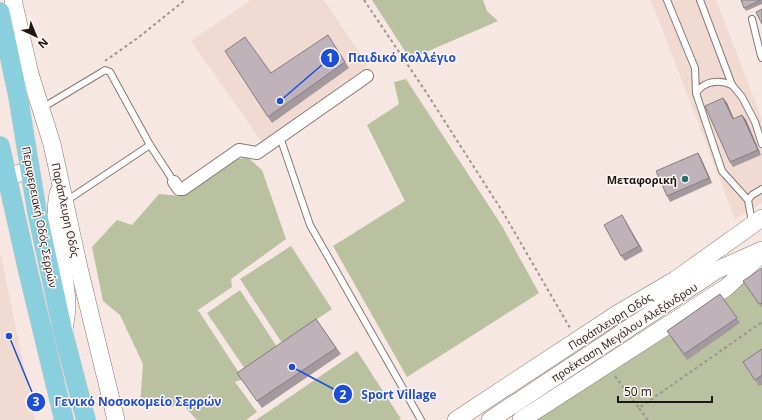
<svg xmlns="http://www.w3.org/2000/svg" width="762" height="420" viewBox="0 0 762 420" font-family="'Open Sans',sans-serif">
<style>
.built{fill:#f1dad1}
.green{fill:#b9c1a0}
.lines{fill:none;stroke-linecap:round;stroke-linejoin:round}
.lane-casing{stroke:#867974;stroke-width:8}
.street-casing{stroke:#867974;stroke-width:14}
.secondary-casing{stroke:#867974;stroke-width:18}
.primary-casing{stroke:#c9c8c7;stroke-width:20}
.path{stroke:#9f9490;stroke-width:2;stroke-dasharray:3 3;stroke-linecap:butt}
.lane{stroke:#fff;stroke-width:6}
.street{stroke:#fff;stroke-width:12}
.secondary{stroke:#fff;stroke-width:17}
.primary{stroke:#8acfde;stroke-width:19}
.wall{fill:#a4999f}
.shaded-wall{fill:#867d82}
.building{fill:#bfb2b9;stroke:#867d82}
.poi-dot{fill:#246f6a;stroke:#fff6f3;stroke-width:1.5}
.labels{text-anchor:middle;dominant-baseline:central;stroke-width:3;stroke-linejoin:round;paint-order:stroke}
.poi-label{font-size:11px;font-weight:bold;fill:#1d1816;stroke:#fff6f3;text-anchor:end}
.street-label{font-size:11px;fill:#1d1816;stroke:#fff6f3}
.leader{fill:none;stroke:#1d4ed8;stroke-width:1.5}
.callout-dot{fill:#1d4ed8;stroke:#fff6f3;stroke-width:1.5}
.mark-label{font-size:12px;text-anchor:middle;font-weight:bold;fill:#fff}
.callout-label{font-size:12px;text-anchor:middle;font-weight:bold;fill:#1d4ed8;stroke:#fff6f3;stroke-width:3;stroke-linejoin:round;paint-order:stroke}
</style>
<rect width="100%" height="100%" fill="#f6e7e2"/>
<g class="built">
<polygon points="251,0 324,0 368,66 261,141 191,41"/>
<polygon points="651,0 716,0 762,119 762,203 735,219"/>
<polygon points="0,251 35,420 0,420"/>
</g>
<g class="green">
<polygon points="372,0 483,0 487,11 498,21 410,59"/>
<polygon points="406,79 502,226 539,293 407,377 333,246 405,201 367,125 399,104 394,82"/>
<polygon points="248,158 262,170 286,239 231,279 232,287 198,310 243,379 235,382 257,412 246,420 197,420 185,407 140,405 143,364 120,315 103,301 92,247 117,220 132,225 159,194 182,196 235,159"/>
<polygon points="291,246 332,309 282,343 240,279"/>
<polygon points="762,271 762,420 526,420"/>
<polygon points="240,290 277,347 245,369 207,313"/>
<polygon points="357,351 401,419 399,420 256,420"/>
</g>
<g class="lines">
<defs>
<g id="lane">
<polyline points="667,0 695,68 696,93 722,171 748,200 752,222"/>
<polyline points="700,0 732,85 742,97 755,122 762,144"/>
<polyline points="752,19 761,56 762,58"/>
<path d="M696,93C704,81 719,79 732,85"/>
<polyline points="42,108 102,72 105,70 110,72 150,145 174,182"/>
<polyline points="280,137 310,225 421,420"/>
<polyline points="748,200 752,195 762,189"/>
<polyline points="66,201 150,145"/>
</g>
<polyline id="street" points="174,182 179,189 183,189 239,150 257,153 367,76"/>
<g id="secondary">
<polyline points="13,0 30,74 52,144 79,268 116,420"/>
<polyline points="7,176 30,171"/>
<path d="M58,193C51,232 66,267 67,305C67,313 65,322 64,330"/>
<polyline points="456,420 617,314 675,280 762,218"/>
<polyline points="490,420 717,270 762,250"/>
<polyline points="521,420 727,287 759,256"/>
</g>
<g id="primary">
<polyline points="0,12 18,96 37,212 63,332 86,420"/>
<polyline points="0,146 28,271 64,420"/>
</g>
</defs>
<use href="#lane" class="lane-casing"/>
<use href="#street" class="street-casing"/>
<use href="#secondary" class="secondary-casing"/>
<use href="#primary" class="primary-casing"/>
<g class="path">
<polyline points="364,0 426,92 504,214 570,328"/>
<polyline points="105,61 139,37 185,0"/>
<polyline points="615,376 639,408 762,322"/>
<polyline points="639,408 648,420"/>
</g>
<use href="#lane" class="lane"/>
<use href="#street" class="street"/>
<use href="#secondary" class="secondary"/>
<use href="#primary" class="primary"/>
</g>
<g class="wall">
<polygon points="762,0 762,4 746,11 744,8"/>
<polygon points="328,35 349,68 272,123 268,117 271,73"/>
<polygon points="723,98 727,103 734,119 742,115 746,120 761,155 733,167 730,162"/>
<polygon points="698,153 701,158 712,183 670,202 667,196"/>
<polygon points="625,220 643,251 625,261 621,256"/>
<polygon points="762,268 762,308 759,304"/>
<polygon points="720,294 740,323 687,360 667,331"/>
<polygon points="316,319 341,354 262,408 237,373"/>
<polygon points="762,349 762,385 759,386 743,362"/>
</g>
<g class="shaded-wall">
<polygon points="723,98 727,103 736,124 733,119"/>
<polygon points="742,115 746,120 761,155 758,150"/>
<polygon points="698,153 701,158 712,183 709,178"/>
<polygon points="622,215 625,220 643,251 639,246"/>
</g>
<g class="building">
<polygon points="741,0 761,0 744,8"/>
<polygon points="762,9 762,24 756,12"/>
<polygon points="328,35 345,62 268,117 225,51 245,37 271,73"/>
<polygon points="723,98 733,119 742,115 758,150 730,162 705,106"/>
<polygon points="698,153 709,178 667,196 656,171"/>
<polygon points="622,215 639,246 621,256 604,225"/>
<polygon points="762,268 762,303 759,304 743,281"/>
<polygon points="720,294 737,318 684,354 667,331"/>
<polygon points="316,319 336,348 257,401 237,373"/>
<polygon points="762,349 762,375 755,380 743,362"/>
</g>
<circle class="poi-dot" cx="685" cy="179" r="4"/>
<g class="labels">
<g class="poi-label">
<text x="677" y="179">Μεταφορική</text>
</g>
<g class="street-label">
<text transform="translate(66 210) rotate(78)">Παράπλευρη Οδός</text>
<text transform="translate(40 217) rotate(79)">Περιφερειακή Οδός Σερρών</text>
<text transform="translate(610 321) rotate(-32)">Παράπλευρη Οδός</text>
<text transform="translate(624 332) rotate(-33)">προέκταση Μεγάλου Αλεξάνδρου</text>
</g>
</g>
<path class="leader" d="M280 101L330 58M292 367L343 394M9 336L36 402"/>
<g class="callout-dot">
<circle cx="280" cy="101" r="4"/>
<circle cx="292" cy="367" r="4"/>
<circle cx="9" cy="336" r="4"/>
<circle cx="330" cy="58" r="10"/>
<circle cx="343" cy="394" r="10"/>
<circle cx="36" cy="402" r="10"/>
</g>
<g class="mark-label">
<text x="330" y="62">1</text>
<text x="343" y="399">2</text>
<text x="36" y="406">3</text>
</g>
<g class="callout-label">
<text x="402" y="62">Παιδικό Κολλέγιο</text>
<text x="399" y="399">Sport Village</text>
<text x="138" y="406">Γενικό Νοσοκομείο Σερρών</text>
</g>
<g transform="translate(36 36) rotate(136)" stroke="#fff6f3" stroke-width="3" paint-order="stroke">
<path d="M0-3L7 15L0 10L-7 15Z" fill="#1d1816"/>
<text y="-6" font-size="11" font-weight="bold" text-anchor="middle" fill="#1d1816">N</text>
</g>
<path d="M618 396v6h94v-6" fill="none" stroke="#1d1816" stroke-width="2"/>
<text x="624" y="396" font-size="12" fill="#1d1816" stroke="#fff6f3" stroke-width="3" paint-order="stroke">50 m</text>
</svg>
